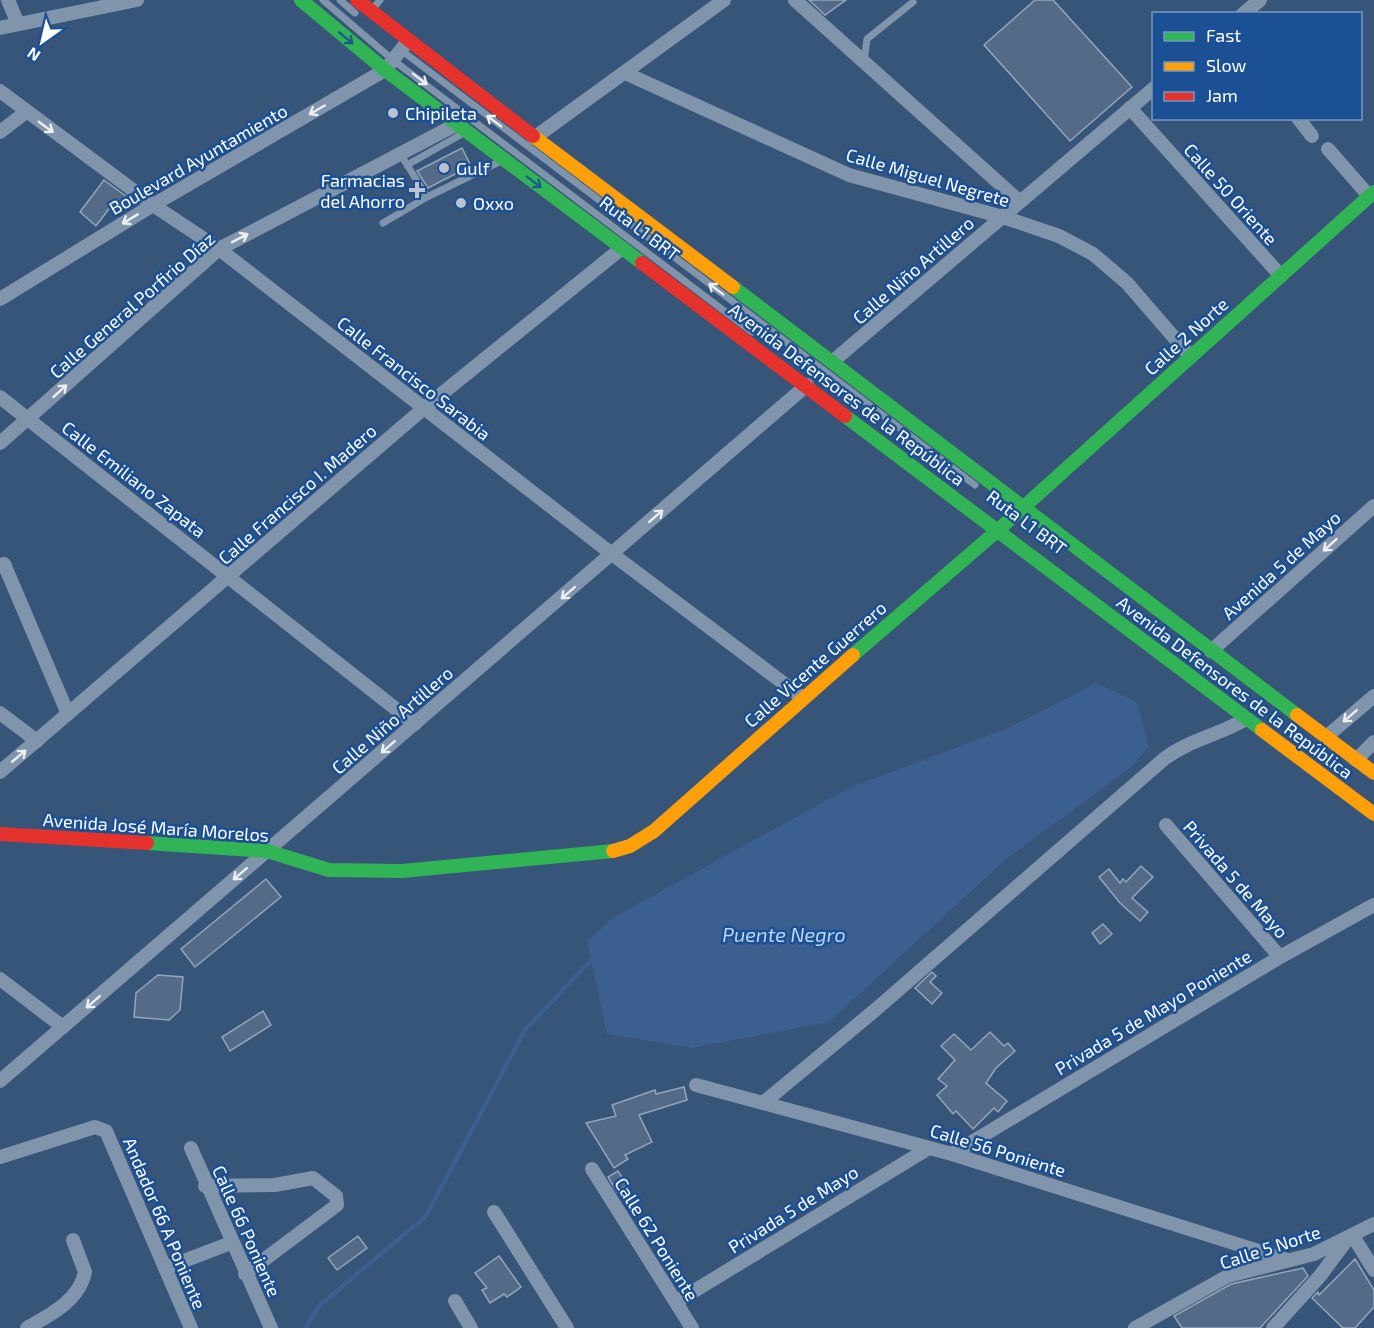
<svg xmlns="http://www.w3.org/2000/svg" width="1374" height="1328" viewBox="0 0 1374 1328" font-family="'Exo 2',sans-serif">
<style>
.water{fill:#3b6090}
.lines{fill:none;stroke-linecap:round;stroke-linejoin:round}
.stream{stroke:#3b6090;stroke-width:4.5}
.building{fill:#546b88;stroke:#94a5ba;stroke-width:1.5}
.lane{stroke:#8094ab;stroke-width:7}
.street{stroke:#8094ab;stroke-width:14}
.fast{stroke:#30b455;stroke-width:14}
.slow{stroke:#ff9f0a;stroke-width:14}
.jam{stroke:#e5322d;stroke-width:14}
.oneway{stroke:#1e5a8e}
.oneway2{stroke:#eceff2}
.poi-dot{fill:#b9c3d0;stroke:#1c5094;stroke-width:2}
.labels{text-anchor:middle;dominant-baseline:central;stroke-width:5;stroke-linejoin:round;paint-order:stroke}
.poi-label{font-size:18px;fill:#fff;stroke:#1c5094;text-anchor:start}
.street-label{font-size:18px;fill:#fff;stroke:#1c5094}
.water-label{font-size:20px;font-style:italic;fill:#bad6f6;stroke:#1c5094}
</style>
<rect width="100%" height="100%" fill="#375479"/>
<polygon class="water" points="1096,683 1137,702 1149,747 1131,767 1004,861 829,1022 692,1048 607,1034 587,941 614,917 849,788 1008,728"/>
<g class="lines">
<polyline class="stream" points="306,1328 319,1306 426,1216 525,1030 594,957"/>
</g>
<g class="building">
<polygon points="809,0 846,0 825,15"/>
<polygon points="1035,0 1053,0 1132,87 1070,141 984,45"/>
<polygon points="462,148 471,166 428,188 417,171"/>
<polygon points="104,180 127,197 125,208 118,211 111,206 96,226 80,212"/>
<polygon points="1141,866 1153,877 1132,898 1148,912 1140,921 1120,903 1099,877 1109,869 1120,883 1123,879 1126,882"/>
<polygon points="266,879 281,897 195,967 181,949"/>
<polygon points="1103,924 1112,934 1100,944 1092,933"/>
<polygon points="932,972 936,976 930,982 942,993 932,1004 915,988"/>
<polygon points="158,975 183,977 180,1010 169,1020 134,1017 136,993"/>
<polygon points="263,1011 271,1025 230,1051 222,1037"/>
<polygon points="990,1032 1004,1046 1008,1043 1015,1051 996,1068 986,1083 1007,1101 998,1112 994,1108 973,1129 956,1111 953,1114 937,1095 947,1086 938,1079 955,1060 941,1046 954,1034 971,1050"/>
<polygon points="684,1087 687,1100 639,1115 652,1142 625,1155 628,1159 614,1168 586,1123 616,1116 612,1105 655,1090 656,1094"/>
<polygon points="618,1171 627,1186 617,1192 608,1177"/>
<polygon points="358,1236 367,1248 337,1270 328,1258"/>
<polygon points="499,1256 521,1287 507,1297 504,1294 490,1303 482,1290 487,1288 475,1273"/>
<polygon points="1355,1259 1374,1290 1374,1307 1355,1328 1343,1328 1312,1298 1318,1292 1319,1295"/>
<polygon points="1303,1268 1308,1276 1260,1328 1182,1328 1174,1316 1231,1284"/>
</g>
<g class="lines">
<g class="lane">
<polyline points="323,0 393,60 752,332"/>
<polyline points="340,0 355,13"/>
<polyline points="372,10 380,0"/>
<polyline points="401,50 975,485"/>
<polyline points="864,62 867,39 913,2"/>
<polyline points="401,155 427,197 499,162"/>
<polyline points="407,165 462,134"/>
<polyline points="383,223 427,197"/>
</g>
<g class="street">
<polyline points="8,0 18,24"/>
<polyline points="795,0 1019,201"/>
<polyline points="1243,14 1260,0"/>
<polyline points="0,28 137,0"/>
<polyline points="625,73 849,175 1003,217 1059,236 1093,254 1127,283 1190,356"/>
<polyline points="0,91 153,205 219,249 612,554 803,698"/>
<polyline points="1130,108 1281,276"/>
<polyline points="1298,118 1312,136"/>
<polyline points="0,132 26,112"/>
<polyline points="534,138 724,0"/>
<polyline points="1328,149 1369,196"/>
<polyline points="0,299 153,205 385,70 408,41"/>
<polyline points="832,362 1154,88"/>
<polyline points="0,397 415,724"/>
<polyline points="0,443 219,249 457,124"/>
<polyline points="4,564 68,714"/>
<polyline points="1211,651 1374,506"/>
<polyline points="0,713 37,741"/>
<polyline points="1326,737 1374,696"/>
<polyline points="1356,760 1374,742"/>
<polyline points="0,772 423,409 622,248"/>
<polyline points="1166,825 1280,957"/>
<polyline points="0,979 63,1027"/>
<polyline points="0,1081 807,385"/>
<polyline points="696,1085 952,1154 1287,1260"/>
<path d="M763,1103L874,1011L1164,759C1189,740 1219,735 1246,719"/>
<polyline points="191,1148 271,1328"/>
<polyline points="952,1154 1280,957 1374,905"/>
<polyline points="0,1157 95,1127 106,1131 191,1328"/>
<polyline points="592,1169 692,1328"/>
<polyline points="205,1186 275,1185 313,1178 336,1196 337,1205 245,1274"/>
<polyline points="494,1212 567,1328"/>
<polyline points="1353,1236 1374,1270"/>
<polyline points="165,1268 231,1243"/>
<polyline points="455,1301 471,1328"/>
<polyline points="676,1302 929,1148"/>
<path d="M27,1328C50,1315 79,1301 85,1272L73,1240"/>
<polyline points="1135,1328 1228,1276 1314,1254 1374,1224"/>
<polyline points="1273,1328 1320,1276 1346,1241"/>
</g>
<g class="fast">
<polyline points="301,0 385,70 642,263"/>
<polyline points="733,287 1297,715"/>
<polyline points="845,416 1262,730"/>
<polyline points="853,655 997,531 1374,192"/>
<polyline points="147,843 267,851 329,870 402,871 613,851"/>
</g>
<g class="slow">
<polyline points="533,136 733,287"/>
<polyline points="1297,715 1374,773"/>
<polyline points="1262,730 1374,814"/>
<polyline points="613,851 630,846 654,831 853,655"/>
</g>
<g class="jam">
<polyline points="357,0 533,136"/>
<polyline points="642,263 845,416"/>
<polyline points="0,834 147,843"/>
</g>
</g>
<defs><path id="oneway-shaft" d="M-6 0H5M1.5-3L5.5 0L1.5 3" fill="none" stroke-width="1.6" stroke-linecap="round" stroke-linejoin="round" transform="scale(1.5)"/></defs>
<g class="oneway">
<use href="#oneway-shaft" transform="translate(346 38) rotate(40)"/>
<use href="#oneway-shaft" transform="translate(534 182) rotate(37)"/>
</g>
<g class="oneway2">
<use href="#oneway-shaft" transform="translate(420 79) rotate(37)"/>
<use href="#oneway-shaft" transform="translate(317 110) rotate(150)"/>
<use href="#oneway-shaft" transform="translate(494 121) rotate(-143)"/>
<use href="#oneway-shaft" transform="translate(46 127) rotate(36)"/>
<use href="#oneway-shaft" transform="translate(130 219) rotate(149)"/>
<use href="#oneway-shaft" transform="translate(240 238) rotate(-27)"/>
<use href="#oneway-shaft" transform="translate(716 289) rotate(-143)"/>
<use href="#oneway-shaft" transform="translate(60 391) rotate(-42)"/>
<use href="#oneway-shaft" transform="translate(656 516) rotate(-41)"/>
<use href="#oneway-shaft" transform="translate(1330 545) rotate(138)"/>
<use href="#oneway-shaft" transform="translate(568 593) rotate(139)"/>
<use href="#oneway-shaft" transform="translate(1350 716) rotate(139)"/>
<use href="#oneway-shaft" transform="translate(388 747) rotate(139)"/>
<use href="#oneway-shaft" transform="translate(19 756) rotate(-40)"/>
<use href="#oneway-shaft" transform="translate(240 874) rotate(139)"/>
<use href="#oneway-shaft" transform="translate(93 1002) rotate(139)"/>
</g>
<g class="poi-dot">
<circle cx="393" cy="113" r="6"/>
<circle cx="444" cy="168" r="6"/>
<path d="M414 181h6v6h6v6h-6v6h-6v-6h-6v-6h6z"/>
<circle cx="461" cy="203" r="6"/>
</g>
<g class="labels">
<g class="poi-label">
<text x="405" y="113">Chipileta</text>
<text x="456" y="168">Gulf</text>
<text x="405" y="180" text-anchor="end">Farmacias<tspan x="405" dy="21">del Ahorro</tspan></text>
<text x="473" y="203">Oxxo</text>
</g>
<g class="street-label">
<text transform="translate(198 159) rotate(-30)">Boulevard Ayuntamiento</text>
<text transform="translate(928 177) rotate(16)">Calle Miguel Negrete</text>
<text transform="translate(1231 194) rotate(48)">Calle 50 Oriente</text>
<text transform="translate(640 228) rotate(37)">Ruta L1 BRT</text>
<text transform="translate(913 270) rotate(-41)">Calle Niño Artillero</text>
<text transform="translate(132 305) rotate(-41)">Calle General Porfirio Díaz</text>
<text transform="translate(1186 336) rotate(-42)">Calle 2 Norte</text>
<text transform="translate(414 378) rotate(38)">Calle Francisco Sarabia</text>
<text transform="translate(847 394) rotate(37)">Avenida Defensores de la República</text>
<text transform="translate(134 479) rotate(38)">Calle Emiliano Zapata</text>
<text transform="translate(297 494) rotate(-41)">Calle Francisco I. Madero</text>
<text transform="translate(1027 522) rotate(37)">Ruta L1 BRT</text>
<text transform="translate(1281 565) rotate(-42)">Avenida 5 de Mayo</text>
<text transform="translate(815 664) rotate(-41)">Calle Vicente Guerrero</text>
<text transform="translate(1235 687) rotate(37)">Avenida Defensores de la República</text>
<text transform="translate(392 720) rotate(-41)">Calle Niño Artillero</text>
<text transform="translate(156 827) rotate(4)">Avenida José María Morelos</text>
<text transform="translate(1236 879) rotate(49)">Privada 5 de Mayo</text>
<text transform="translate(1153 1012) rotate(-31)">Privada 5 de Mayo Poniente</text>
<text transform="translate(998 1150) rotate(17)">Calle 56 Poniente</text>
<text transform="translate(793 1209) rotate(-32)">Privada 5 de Mayo</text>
<text transform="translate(165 1223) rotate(67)">Andador 66 A Poniente</text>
<text transform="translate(247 1231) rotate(66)">Calle 66 Poniente</text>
<text transform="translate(657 1239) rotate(58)">Calle 62 Poniente</text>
<text transform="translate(1270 1247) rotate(-18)">Calle 5 Norte</text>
</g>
<g class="water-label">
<text x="784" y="934">Puente Negro</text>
</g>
</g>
<rect x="1152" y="12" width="210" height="108" fill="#1c5094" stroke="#7796bf" stroke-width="1.5"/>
<rect x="1164" y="32" width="30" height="9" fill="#30b455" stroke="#7796bf" stroke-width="1.5"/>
<text x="1206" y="42" font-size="18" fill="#ffffff">Fast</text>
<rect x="1164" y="62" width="30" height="9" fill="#ff9f0a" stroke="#7796bf" stroke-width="1.5"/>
<text x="1206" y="72" font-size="18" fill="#ffffff">Slow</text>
<rect x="1164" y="92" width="30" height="9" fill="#e5322d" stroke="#7796bf" stroke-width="1.5"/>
<text x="1206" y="102" font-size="18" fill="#ffffff">Jam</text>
<g transform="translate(42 42) rotate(214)" stroke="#1c5094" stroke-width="4.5" paint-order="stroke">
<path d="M0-4.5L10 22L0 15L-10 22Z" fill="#ffffff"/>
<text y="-9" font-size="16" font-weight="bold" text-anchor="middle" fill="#ffffff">N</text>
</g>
</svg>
